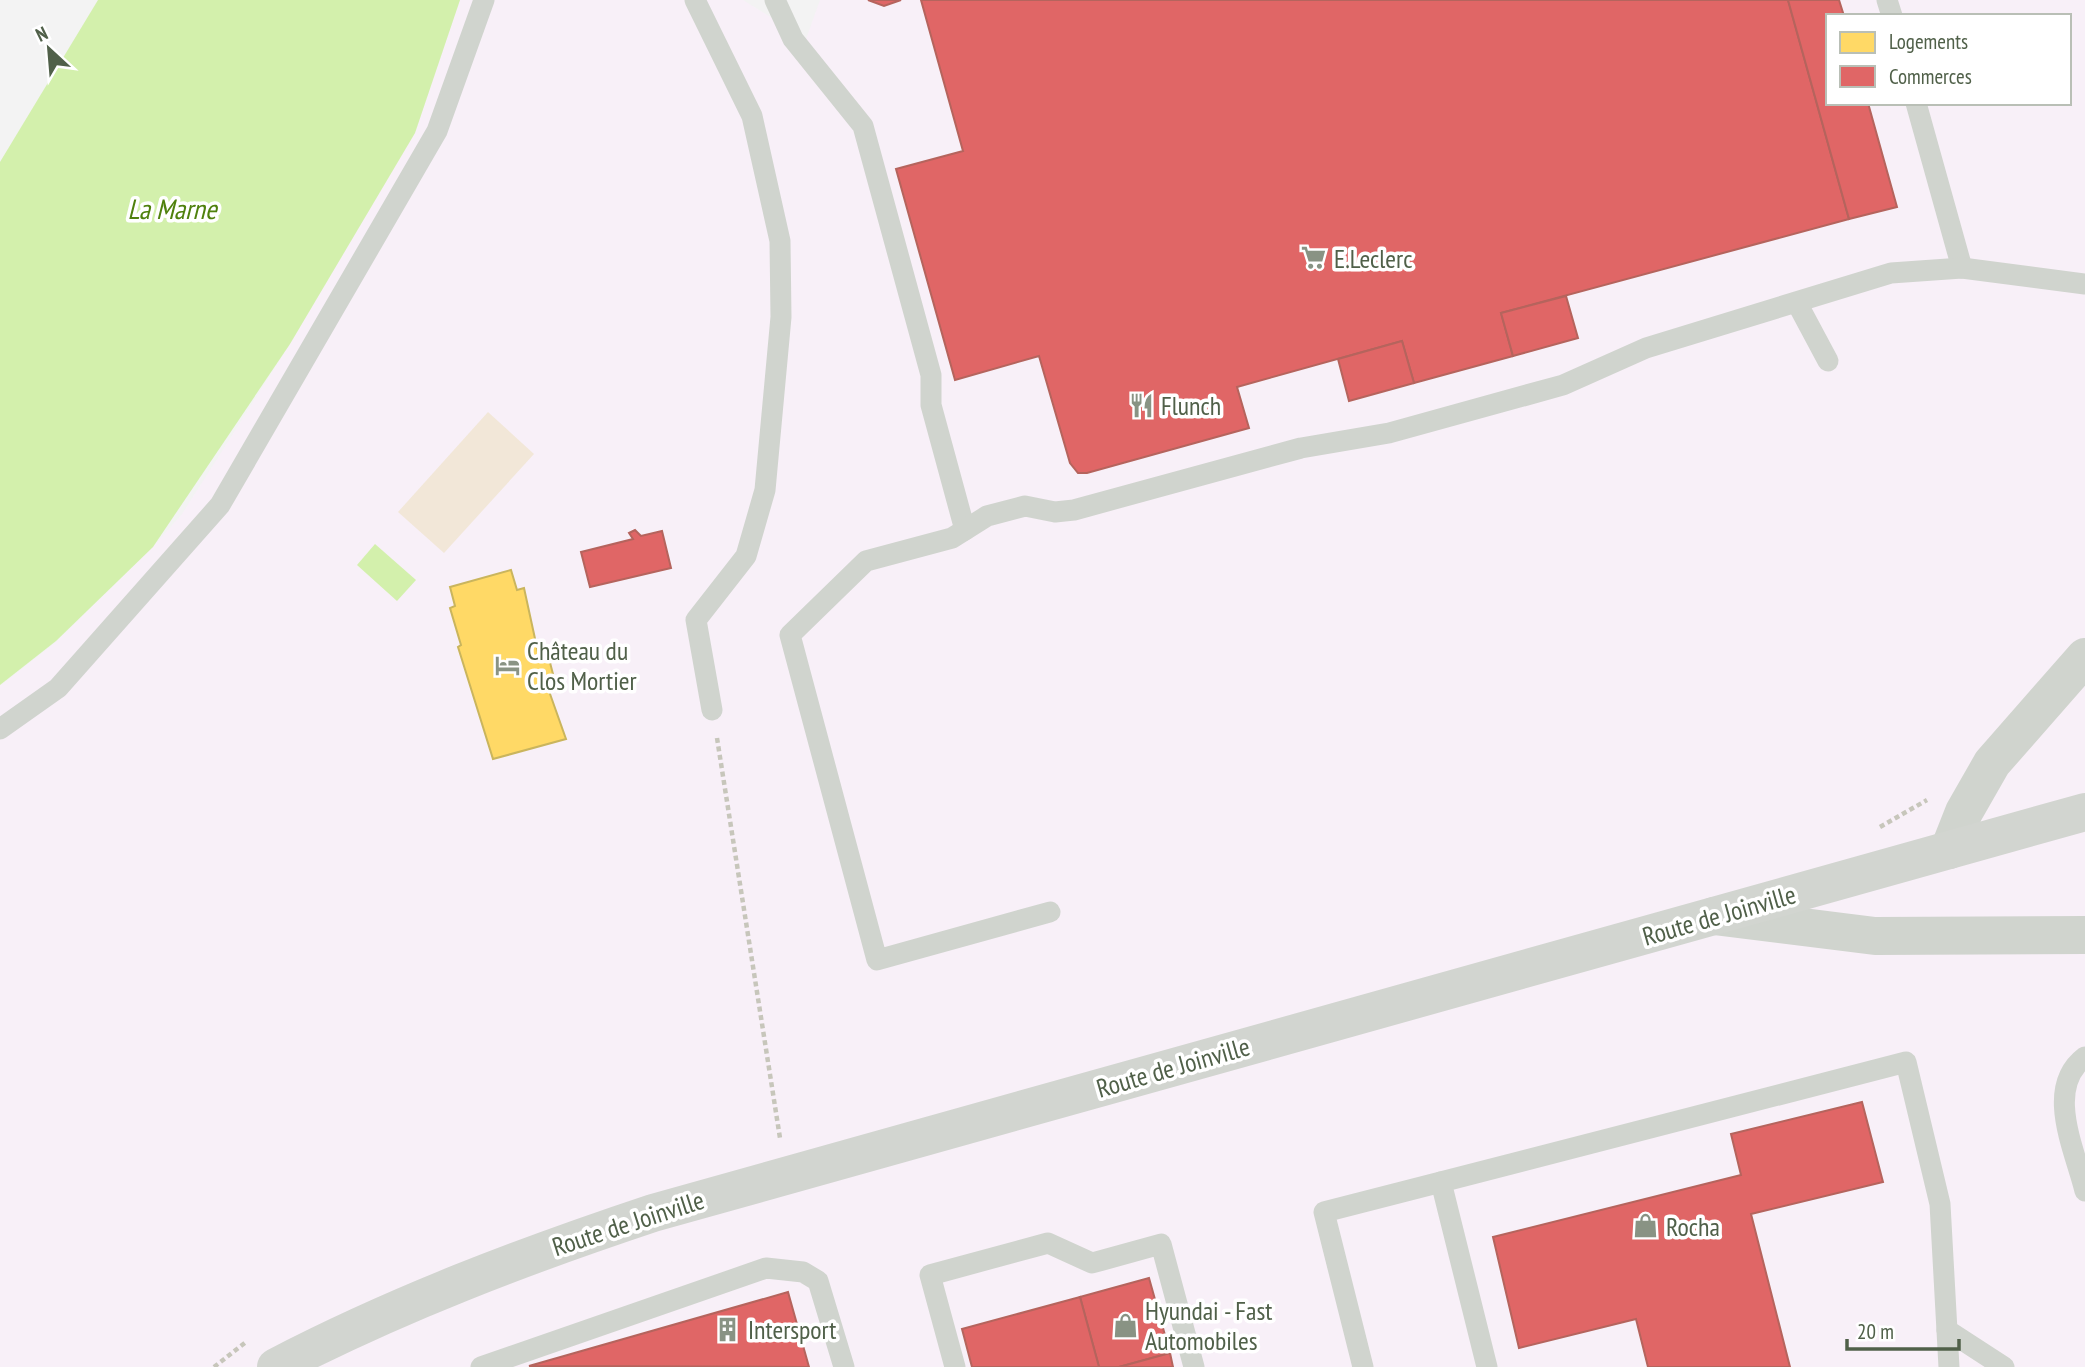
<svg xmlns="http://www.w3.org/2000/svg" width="2085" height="1367" viewBox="0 0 2085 1367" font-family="'PT Sans Narrow',sans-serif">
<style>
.commercial{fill:#f8f0f8;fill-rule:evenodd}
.green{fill:#f2e7d8}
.water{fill:#d3f0ac}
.homes{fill:#ffd966;stroke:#cab55d;stroke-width:2}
.shops{fill:#e06666;stroke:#b5645d;stroke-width:2}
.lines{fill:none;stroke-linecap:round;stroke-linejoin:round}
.path{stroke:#c7c6bb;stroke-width:4.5;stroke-dasharray:5 3.5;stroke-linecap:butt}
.lane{stroke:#d0d4ce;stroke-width:21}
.street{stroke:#d0d4ce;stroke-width:38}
.secondary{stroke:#d2d5d0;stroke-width:38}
.labels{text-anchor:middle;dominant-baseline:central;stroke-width:7;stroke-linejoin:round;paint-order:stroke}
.poi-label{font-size:26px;fill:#506049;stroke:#fff;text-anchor:start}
.street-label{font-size:26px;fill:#506049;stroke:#fff}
.water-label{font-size:28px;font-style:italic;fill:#4f810d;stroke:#fff}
</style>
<rect width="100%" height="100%" fill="#f3f3f3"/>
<path class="commercial" d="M460,0H743L806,39L820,0H2085V1367H0V686L56,642L153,547L182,514L290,344L415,133ZM1828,16H2069V103H1828Z"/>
<polygon class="green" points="488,412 534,454 444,553 398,512"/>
<g class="water">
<polygon points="98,0 460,0 415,133 290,344 153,547 56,641 0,685 0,162"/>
<polygon points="375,544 416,580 397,601 357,565"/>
</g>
<polygon class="homes" points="511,570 517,590 524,588 539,657 548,655 553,674 544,677 566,739 493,759 458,647 461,645 450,608 455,606 450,587"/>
<g class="shops">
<polygon points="868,0 901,0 884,6"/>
<polygon points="921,0 1788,0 1849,219 1501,313 1513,356 1414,383 1402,341 1237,387 1249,428 1087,473 1078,473 1070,463 1039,356 955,380 896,169 963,151"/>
<polygon points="1788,0 1839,0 1844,16 1828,16 1828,103 1868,103 1897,207 1849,219"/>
<polygon points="1566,296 1578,338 1513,356 1501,313"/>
<polygon points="1402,341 1414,383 1349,401 1338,359"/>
<polygon points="635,530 641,536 662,531 671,568 590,587 581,552 633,539 629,533"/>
<polygon points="1862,1102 1883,1182 1751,1214 1790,1367 1648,1367 1636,1319 1519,1348 1493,1237 1741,1175 1731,1134"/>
<polygon points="1149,1278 1170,1353 1119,1367 1099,1367 1080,1297"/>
<polygon points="788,1292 809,1367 529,1366"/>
<polygon points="1080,1297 1099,1367 972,1367 962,1329"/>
<polygon points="1170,1353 1173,1367 1119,1367"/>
</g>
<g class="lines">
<g class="path">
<polyline points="717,738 780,1138"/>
<polyline points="1880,827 1927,800"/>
<polyline points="214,1367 246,1342"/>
</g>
<g class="lane">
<polyline points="695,0 752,116 780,241 781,317 765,490 746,556 696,620 712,710"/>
<polyline points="775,0 793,39 863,126 931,375 931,405 965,530"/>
<polyline points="1887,0 1892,16"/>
<polyline points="1916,103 1962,268"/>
<polyline points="1797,303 1828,361"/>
<polyline points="0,729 58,688 220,505 437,131 484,0"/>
<polyline points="1050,912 877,960 790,635 866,561 952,538 987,516 1025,506 1055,512 1074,510 1301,448 1389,433 1563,385 1646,348 1891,273 1962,268 2085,284"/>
<path d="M2085,1057C2044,1088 2075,1150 2085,1191"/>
<polyline points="1947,1330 2004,1367"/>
<polyline points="481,1367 766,1268 803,1272 818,1281 844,1367"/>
<polyline points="955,1367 930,1275 1048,1243 1092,1263 1161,1244 1194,1367"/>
<polyline points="1363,1367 1324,1212 1441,1182"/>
<polyline points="1487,1367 1441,1182 1906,1062 1940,1204 1949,1367"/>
</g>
<g class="street">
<polyline points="1949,850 1964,812 1992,763 2085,657"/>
<polyline points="1714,916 1875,936 2085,935"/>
</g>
<path class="secondary" d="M276,1367C397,1304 524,1256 653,1213L2085,812"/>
</g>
<defs>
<symbol id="supermarket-bare" viewBox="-9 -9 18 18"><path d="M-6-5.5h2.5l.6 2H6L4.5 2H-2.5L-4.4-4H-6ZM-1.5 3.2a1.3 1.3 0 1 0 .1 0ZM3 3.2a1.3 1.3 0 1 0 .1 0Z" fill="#899384" stroke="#fff" stroke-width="2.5" paint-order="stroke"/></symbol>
<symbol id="restaurant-bare" viewBox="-9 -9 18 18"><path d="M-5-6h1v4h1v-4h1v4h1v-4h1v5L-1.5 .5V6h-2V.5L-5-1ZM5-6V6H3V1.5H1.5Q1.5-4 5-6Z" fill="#899384" stroke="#fff" stroke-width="2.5" paint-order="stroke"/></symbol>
<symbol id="hotel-bare" viewBox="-9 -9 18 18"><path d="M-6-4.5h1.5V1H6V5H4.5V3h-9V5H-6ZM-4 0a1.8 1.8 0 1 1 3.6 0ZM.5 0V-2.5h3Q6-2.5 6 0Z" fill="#899384" stroke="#fff" stroke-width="2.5" paint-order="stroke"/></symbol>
<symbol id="shop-bare" viewBox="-9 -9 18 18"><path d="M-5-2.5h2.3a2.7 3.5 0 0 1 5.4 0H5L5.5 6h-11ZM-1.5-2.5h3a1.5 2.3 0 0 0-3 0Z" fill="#899384" stroke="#fff" stroke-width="2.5" paint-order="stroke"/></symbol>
<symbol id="building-bare" viewBox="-9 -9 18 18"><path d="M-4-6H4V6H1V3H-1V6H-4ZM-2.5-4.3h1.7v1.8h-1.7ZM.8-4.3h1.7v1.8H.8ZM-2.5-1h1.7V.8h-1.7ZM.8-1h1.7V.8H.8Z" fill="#899384" stroke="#fff" stroke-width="2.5" paint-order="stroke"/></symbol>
</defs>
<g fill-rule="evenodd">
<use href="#supermarket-bare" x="1296" y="240" width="35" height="35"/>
<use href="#restaurant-bare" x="1124" y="388" width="35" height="35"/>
<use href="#hotel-bare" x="490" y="648" width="35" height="35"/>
<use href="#shop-bare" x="1628" y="1208" width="35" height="35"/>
<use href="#shop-bare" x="1108" y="1308" width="35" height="35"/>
<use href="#building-bare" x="710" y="1312" width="35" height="35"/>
</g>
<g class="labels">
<g class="poi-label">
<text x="1334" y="258">E.Leclerc</text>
<text x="1161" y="405">Flunch</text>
<text x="527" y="650">Château du<tspan x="527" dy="30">Clos Mortier</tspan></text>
<text x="1666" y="1226">Rocha</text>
<text x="1145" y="1310">Hyundai - Fast<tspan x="1145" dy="30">Automobiles</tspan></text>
<text x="748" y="1329">Intersport</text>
</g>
<g class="street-label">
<text transform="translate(1719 915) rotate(-16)">Route de Joinville</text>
<text transform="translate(1173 1067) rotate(-16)">Route de Joinville</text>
<text transform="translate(628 1223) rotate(-18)">Route de Joinville</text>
</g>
<g class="water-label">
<text x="172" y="208">La Marne</text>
</g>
</g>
<rect x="1826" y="14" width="245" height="91" fill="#ffffff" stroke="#b9bfb6" stroke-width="2"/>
<rect x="1840" y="32" width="35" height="21" fill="#ffd966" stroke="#b9bfb6" stroke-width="2"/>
<text x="1889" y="49" font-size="21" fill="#506049">Logements</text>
<rect x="1840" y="66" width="35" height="21" fill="#e06666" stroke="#b9bfb6" stroke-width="2"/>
<text x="1889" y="84" font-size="21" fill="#506049">Commerces</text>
<g transform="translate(49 49) rotate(334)" stroke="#ffffff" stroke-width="5" paint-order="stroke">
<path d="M0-5L12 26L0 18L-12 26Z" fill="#506049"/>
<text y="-10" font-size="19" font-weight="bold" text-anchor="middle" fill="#506049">N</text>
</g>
<path d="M1847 1339v10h112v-10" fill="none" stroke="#506049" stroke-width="3.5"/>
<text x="1857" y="1339" font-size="21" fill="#506049" stroke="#ffffff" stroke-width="5" paint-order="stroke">20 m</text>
</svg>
